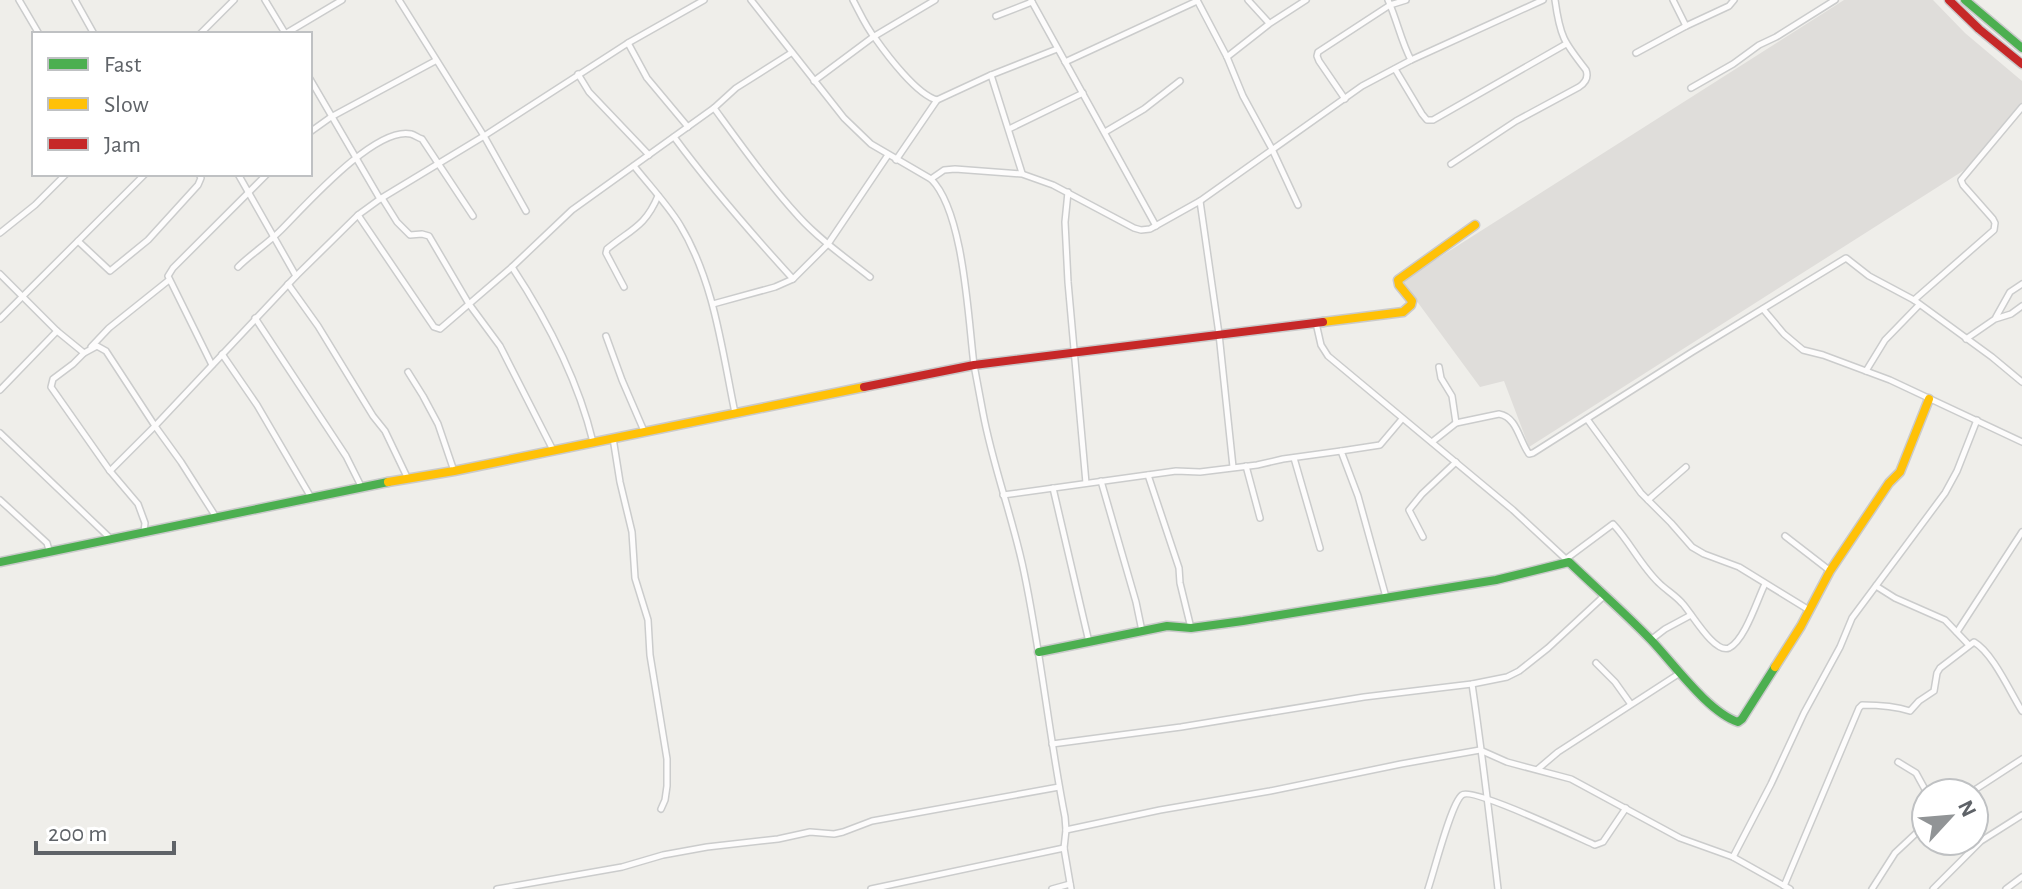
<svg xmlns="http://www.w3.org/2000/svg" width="2022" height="889" viewBox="0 0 2022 889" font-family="'Alegreya Sans',sans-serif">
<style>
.industrial{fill:#dfddda}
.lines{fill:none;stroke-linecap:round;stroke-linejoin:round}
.street-casing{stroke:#cbcccc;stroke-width:8}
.fast-casing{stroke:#cacacb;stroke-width:11}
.slow-casing{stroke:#cacacb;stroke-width:11}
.jam-casing{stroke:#cacacb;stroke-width:11}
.street{stroke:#fdfcfc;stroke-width:5}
.fast{stroke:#4caf50;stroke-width:8}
.slow{stroke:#ffc107;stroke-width:8}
.jam{stroke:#c62828;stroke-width:8}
</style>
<rect width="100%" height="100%" fill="#efeeea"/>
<polygon class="industrial" points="1844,0 1933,0 1965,33 2022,81 2022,103 1966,169 1529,447 1504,381 1480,387 1402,281"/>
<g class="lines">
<defs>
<g id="street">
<polyline points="19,0 39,34"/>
<polyline points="75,0 94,34"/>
<polyline points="265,0 285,33"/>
<polyline points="399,0 484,136 526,211"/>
<path d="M751,0L844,118L871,144L931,179C964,212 968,318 974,365C977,381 980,397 983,413C993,467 1013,518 1024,572C1041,653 1049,736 1065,817L1066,830L1064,848L1071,889"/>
<path d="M853,0C860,13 866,27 875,38C887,55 917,95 937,100"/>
<polyline points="1031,0 1156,226"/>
<polyline points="1197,0 1227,57 1243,96 1272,149 1298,205"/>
<polyline points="1248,0 1269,23"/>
<path d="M1388,0C1397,20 1401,41 1411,60L1543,0"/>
<polyline points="1673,0 1686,26"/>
<polyline points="996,16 1032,2"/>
<polyline points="200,34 234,0"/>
<polyline points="285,34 342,0"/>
<polyline points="628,43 647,78 688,127"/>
<polyline points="1636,53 1686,26 1729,6 1734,0"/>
<polyline points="1227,57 1269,24 1306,0"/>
<polyline points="1065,62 1197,1"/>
<polyline points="1395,69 1422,114 1427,120 1433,120 1566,44"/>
<polyline points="578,74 589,92 649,155"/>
<polyline points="991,75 1022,173"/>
<polyline points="310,79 380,199"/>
<polyline points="814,81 873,37 935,0"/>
<polyline points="1691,88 1733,64 1759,45 1776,37 1835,0"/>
<polyline points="1345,99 1319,61 1317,56 1318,52 1390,5 1406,0"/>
<path d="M714,108C741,145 768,183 799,217C820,240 846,258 870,277"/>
<polyline points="1009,129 1083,93"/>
<polyline points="310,132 331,117 435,61"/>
<polyline points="1105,132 1144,109 1180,81"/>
<path d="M674,137C711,187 751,233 793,279"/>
<polyline points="896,160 937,100 991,75 1057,49"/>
<path d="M1451,164L1516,121L1579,87C1585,83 1589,78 1586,70C1564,42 1560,37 1555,0"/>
<path d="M634,166C649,185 667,204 680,225C714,281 722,350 735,413"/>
<polyline points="931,179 944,170 955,169 1022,174 1053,185 1134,228 1141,230 1150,229 1200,201 1362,86 1411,60"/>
<polyline points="1068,192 1065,222 1068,282 1086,483"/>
<polyline points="382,198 397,222 410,235 422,234 429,236 469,304 500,346 553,450"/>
<polyline points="1200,201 1219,334 1233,467"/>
<polyline points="358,215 434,327 440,329 512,267 572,210 714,108 736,88 791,53"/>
<polyline points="0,233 35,205 66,174"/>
<polyline points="78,241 110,271 148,240 198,185 201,178 199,174"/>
<path d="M238,267C251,254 267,244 280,231C305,206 375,126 411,134C415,135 418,138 422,139L473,216"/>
<path d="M512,267C547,320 578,380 593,442"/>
<polyline points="0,274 57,331 84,353 97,346 106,351 155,426 110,471"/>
<polyline points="296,276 358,215 380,199 484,136 628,43 704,0"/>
<polyline points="288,284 318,326 373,416 385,431 408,479"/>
<path d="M624,287L606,253L607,249C631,229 645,227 658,196"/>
<polyline points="1914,300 1994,230 1995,223 1993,219 1963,185 1961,180 2022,107"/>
<polyline points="713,304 775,287 793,279 828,244 888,155"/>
<polyline points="1763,309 1784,334 1803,350 1823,355 1890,380 2022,442"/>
<polyline points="1996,317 2010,292 2022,284"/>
<polyline points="255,318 346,456 361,486"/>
<polyline points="0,319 145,174"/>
<polyline points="1316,323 1321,345 1328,356 1513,510 1569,562"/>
<polyline points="606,336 622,380 644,431"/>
<polyline points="1966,339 1995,319 2011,314 2022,306"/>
<polyline points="91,347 109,328 169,280"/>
<polyline points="84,353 73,364 53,379 51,387 110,471 138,504 145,523 144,532"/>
<polyline points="222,354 257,405 312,499"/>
<polyline points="212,365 168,276 173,268 267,174"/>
<polyline points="1439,367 1441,378 1452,396 1456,423"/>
<polyline points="1866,371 1885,340 1919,305"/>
<polyline points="408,372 423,396 438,424 454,471"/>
<polyline points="0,390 57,331"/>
<polyline points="1587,419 1641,493 1671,523 1692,547 1704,554 1739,567 1809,610"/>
<polyline points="0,433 111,539"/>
<polyline points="613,438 620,482 632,532 635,578 648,620 650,655 667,759 667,786 665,800 661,809"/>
<path d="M1432,442L1456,423L1499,414C1517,417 1519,440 1529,454L1533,453L1692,352L1846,258L1869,276L1914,300L1992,357L2022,382"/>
<polyline points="1294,458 1320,548"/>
<polyline points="1246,466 1260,518"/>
<polyline points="1148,475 1179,568 1180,583 1191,628"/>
<polyline points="1101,481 1136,602 1142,631"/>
<polyline points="1053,488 1089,642"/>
<polyline points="1003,495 1176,471 1200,472 1257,465 1283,459 1341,451"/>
<polyline points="0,500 47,543 49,550"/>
<polyline points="1648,500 1686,467"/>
<polyline points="216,517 181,462 155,426 296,276 238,174"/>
<polyline points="1785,536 1829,570"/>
<polyline points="1423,537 1409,510 1422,494 1456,462"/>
<path d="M1566,559L1613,524C1630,542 1641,566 1659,583C1666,590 1675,595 1682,603C1691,612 1714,654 1729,648C1745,640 1757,600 1765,584"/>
<polyline points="1876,586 1895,598 1945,620 1968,644"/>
<polyline points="1386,597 1358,496 1341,451 1380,445 1402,419"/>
<polyline points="1957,632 2022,532"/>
<polyline points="1652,639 1665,629 1691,615"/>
<polyline points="1596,663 1615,682 1630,703"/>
<path d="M1472,684C1482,752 1490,820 1498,889"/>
<polyline points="1052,744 1181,727 1364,697 1472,684 1507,677 1519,671 1548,648 1604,596"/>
<polyline points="1898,762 1916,773 1927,793"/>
<polyline points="1538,769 1558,752 1680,673"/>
<polyline points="1970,793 2022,759"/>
<polyline points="1066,830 1160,810 1270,791 1401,764 1480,750 1507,762 1571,779 1680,838 1733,857 1790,889"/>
<polyline points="1733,857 1771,784 1804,713 1840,647 1852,618 1945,493 1957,471 1977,420"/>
<path d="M1784,886L1859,708L1862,705C1878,705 1895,706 1910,711L1919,701L1934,691L1937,673L1940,668L1974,642C1993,653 2010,692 2022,711"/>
<polyline points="497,889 622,867 663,855 707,847 778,839 810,832 834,834 843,832 872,821 1059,787"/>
<polyline points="871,889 1064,848"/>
<polyline points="1052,889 1070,884"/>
<path d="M1428,889C1434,872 1451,803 1462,795C1472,787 1577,837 1595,845L1603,842L1626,808"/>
<polyline points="1872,889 1895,853 1926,824"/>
<polyline points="1933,889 1981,841 2022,815"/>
<polyline points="2006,889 2022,877"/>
</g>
<g id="fast">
<polyline points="1965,0 2022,48"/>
<polyline points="0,562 388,482"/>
<path d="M1039,652L1167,626L1191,628L1243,621L1496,580L1569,562C1596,588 1625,613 1651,640C1674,664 1708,712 1738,722L1742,719L1775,667"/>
</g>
<g id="slow">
<polyline points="1323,322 1403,312 1411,305 1412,301 1399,285 1398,280 1475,225"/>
<polyline points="388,482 454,471 864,387"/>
<polyline points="1775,667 1801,626 1830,571 1889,483 1900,472 1929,399"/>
</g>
<g id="jam">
<polyline points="1949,0 1979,29 2022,64"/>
<polyline points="864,387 974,365 1323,322"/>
</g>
</defs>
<use href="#street" class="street-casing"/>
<use href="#fast" class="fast-casing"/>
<use href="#slow" class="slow-casing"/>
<use href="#jam" class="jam-casing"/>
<use href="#street" class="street"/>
<use href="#fast" class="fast"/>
<use href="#slow" class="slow"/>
<use href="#jam" class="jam"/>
</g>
<rect x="32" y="32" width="280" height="144" fill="#ffffff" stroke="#bfc1c3" stroke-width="2"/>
<rect x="48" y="58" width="40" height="12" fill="#4caf50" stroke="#bfc1c3" stroke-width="2"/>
<text x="104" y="72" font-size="24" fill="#5f6368">Fast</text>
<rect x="48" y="98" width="40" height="12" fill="#ffc107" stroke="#bfc1c3" stroke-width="2"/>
<text x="104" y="112" font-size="24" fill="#5f6368">Slow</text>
<rect x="48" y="138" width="40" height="12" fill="#c62828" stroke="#bfc1c3" stroke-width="2"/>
<text x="104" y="152" font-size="24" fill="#5f6368">Jam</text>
<g transform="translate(1950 817) rotate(64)"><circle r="38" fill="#ffffff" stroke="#bfc1c3" stroke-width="2"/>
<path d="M0-6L14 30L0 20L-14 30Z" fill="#919496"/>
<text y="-12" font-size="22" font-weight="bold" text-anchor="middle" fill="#5f6368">N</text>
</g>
<path d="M36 841v12h138v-12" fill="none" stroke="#5f6368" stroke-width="4"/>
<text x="48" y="841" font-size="24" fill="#5f6368" stroke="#ffffff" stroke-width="6" paint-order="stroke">200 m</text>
</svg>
